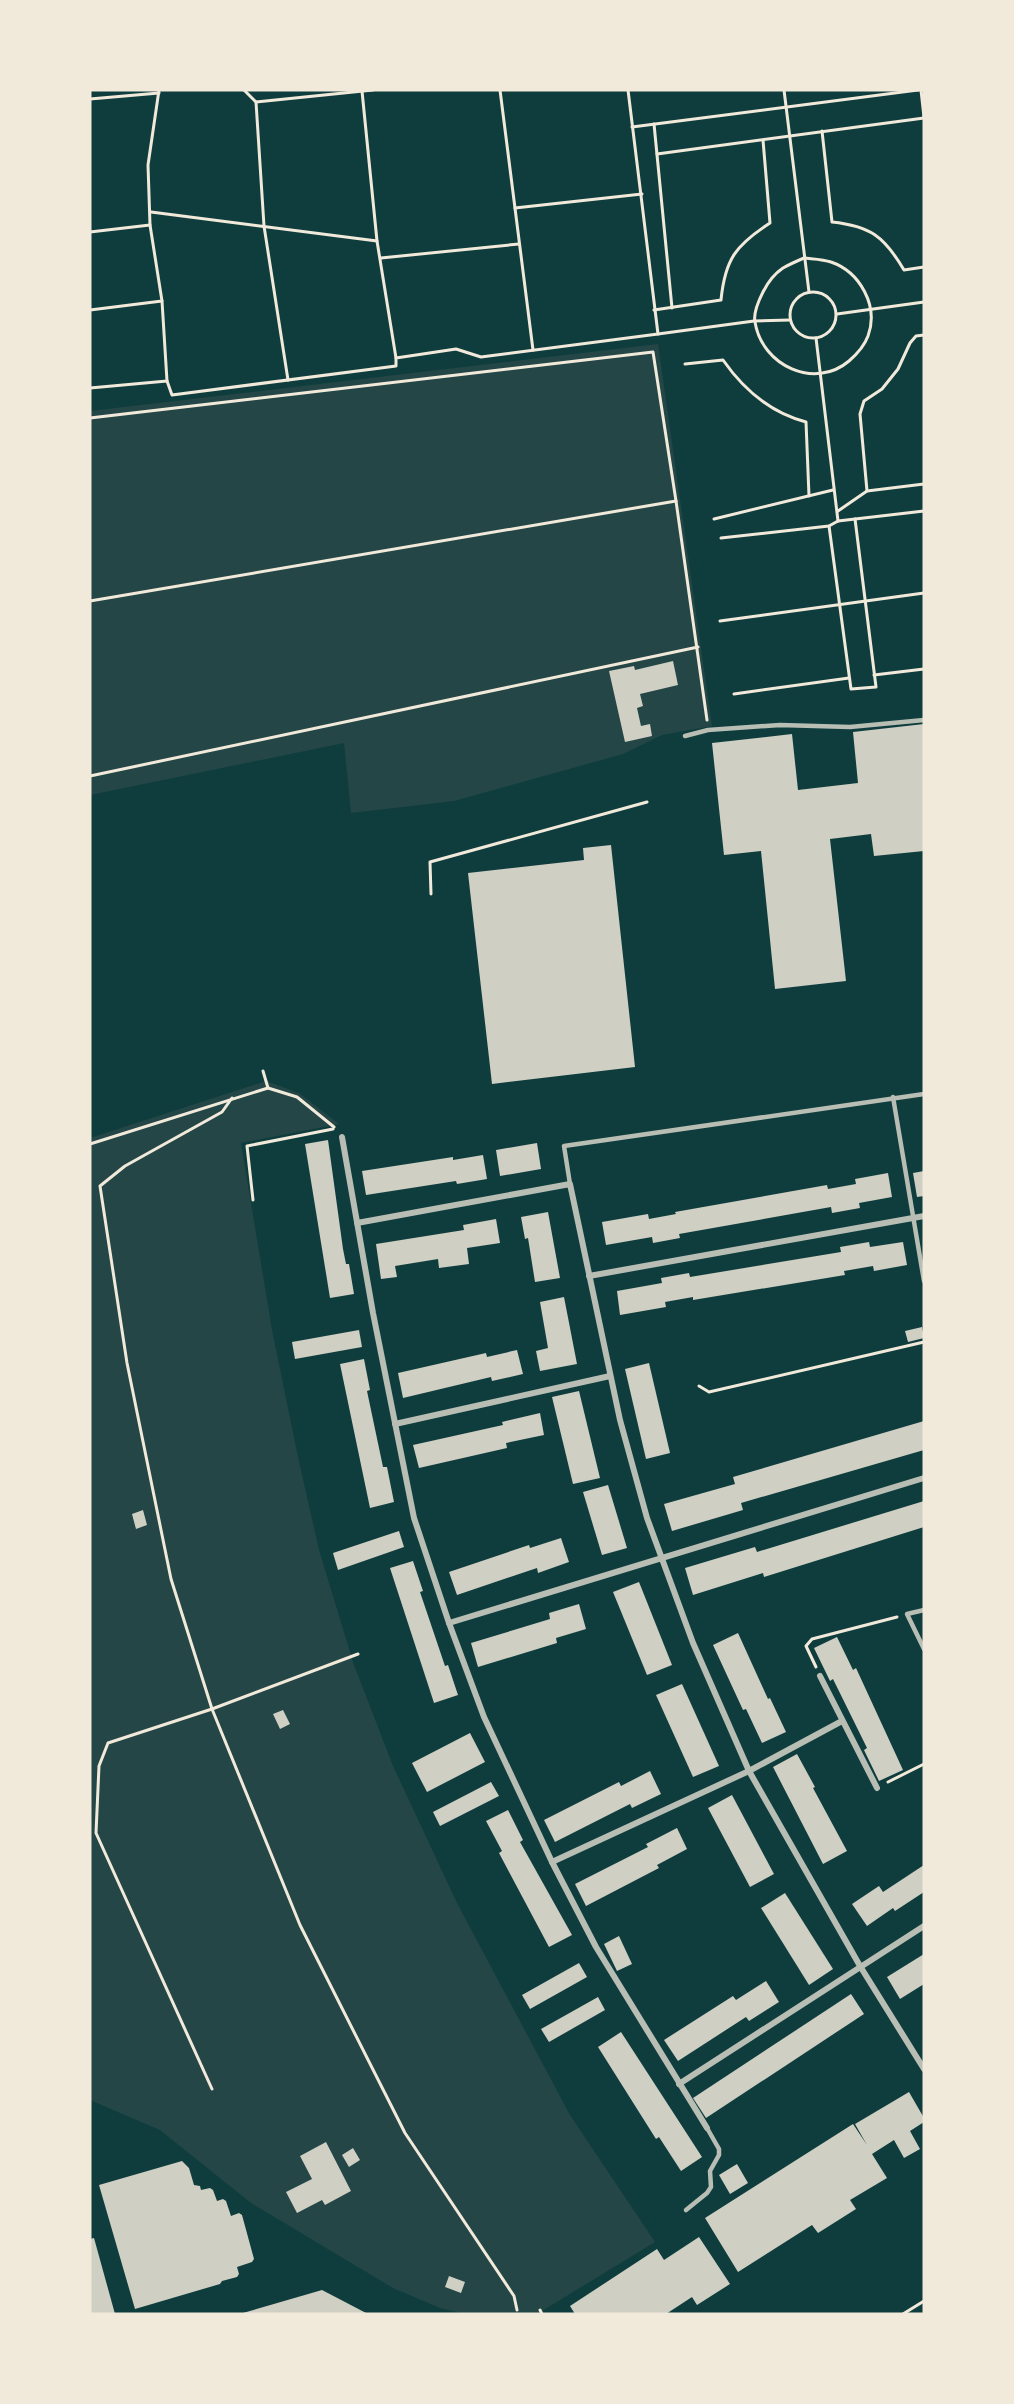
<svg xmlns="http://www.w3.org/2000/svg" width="1014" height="2404" viewBox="0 0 1014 2404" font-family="'Golos Text',sans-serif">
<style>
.green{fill:#244646}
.building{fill:#cfcfc3}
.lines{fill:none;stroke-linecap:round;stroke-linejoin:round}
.path{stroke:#f1e9da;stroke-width:3}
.service{stroke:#b8beb3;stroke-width:4.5}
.minor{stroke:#b8beb3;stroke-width:6}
</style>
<rect width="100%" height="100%" fill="#0f3d3e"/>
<g class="green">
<polygon points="658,344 712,726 662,735 623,754 454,801 351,813 344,743 90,795 90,411"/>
<polygon points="266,1081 299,1093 339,1124 241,1143 272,1330 298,1457 319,1550 354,1665 393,1766 457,1903 570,2115 655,2242 537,2314 465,2314 440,2308 393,2288 251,2203 160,2130 90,2100 90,1138"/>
</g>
<g class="building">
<polygon points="673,661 678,685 640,694 643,706 637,708 641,726 650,724 652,736 625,742 609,671 634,666 635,670"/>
<polygon points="924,724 924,851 874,856 871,834 830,839 846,981 775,989 761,851 724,855 712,743 792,734 798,790 858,783 853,732"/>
<polygon points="611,845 635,1067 492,1084 468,873 584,860 583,848"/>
<polygon points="328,1140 343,1249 346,1264 349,1264 354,1294 330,1298 305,1144"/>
<polygon points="537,1143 541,1169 500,1176 496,1150"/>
<polygon points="483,1155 487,1179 457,1184 456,1181 366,1195 362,1171 453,1157 453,1160"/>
<polygon points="924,1171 924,1196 917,1197 913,1173"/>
<polygon points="888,1173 892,1197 859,1203 860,1208 832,1213 831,1207 679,1234 680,1238 653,1243 652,1237 606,1245 602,1222 648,1214 649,1219 676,1214 675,1212 827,1185 828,1189 856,1184 855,1179"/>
<polygon points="548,1212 560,1278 535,1282 528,1238 525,1239 521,1217"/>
<polygon points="496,1219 500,1243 467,1248 469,1264 439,1268 438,1259 395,1266 397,1277 381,1279 376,1244 464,1230 463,1225"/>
<polygon points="869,1242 870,1247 903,1242 907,1265 874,1271 873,1266 844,1271 845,1275 693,1300 693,1297 665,1302 666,1307 620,1315 617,1291 662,1283 661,1278 689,1273 690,1277 841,1252 840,1247"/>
<polygon points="564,1297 577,1364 540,1371 536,1351 548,1348 540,1302"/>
<polygon points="922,1327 924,1338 908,1342 905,1331"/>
<polygon points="359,1330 362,1347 295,1359 292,1342"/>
<polygon points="517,1350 523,1374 492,1381 491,1377 403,1398 398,1373 486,1353 487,1357"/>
<polygon points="364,1359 370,1390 367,1391 383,1467 387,1467 394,1502 370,1508 340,1364"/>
<polygon points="649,1363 670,1453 646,1459 625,1369"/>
<polygon points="579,1391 600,1478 573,1484 552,1397"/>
<polygon points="540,1413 544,1435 506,1443 507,1448 419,1468 413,1445 503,1425 502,1422"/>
<polygon points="924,1421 924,1450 741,1503 743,1510 672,1531 664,1504 735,1484 733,1477"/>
<polygon points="608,1485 627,1548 602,1555 583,1492"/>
<polygon points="924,1501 924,1527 764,1577 763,1573 693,1595 685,1568 755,1547 757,1552"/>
<polygon points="143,1510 147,1525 136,1529 132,1514"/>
<polygon points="399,1531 404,1547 338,1570 333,1553"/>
<polygon points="561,1538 569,1562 538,1573 537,1568 457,1595 449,1572 529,1545 530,1548"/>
<polygon points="413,1561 423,1591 420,1592 445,1666 448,1665 458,1695 434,1703 390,1568"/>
<polygon points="639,1582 672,1665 647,1675 613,1592"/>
<polygon points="579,1604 586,1629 556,1638 557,1643 478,1667 471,1643 550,1619 549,1613"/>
<polygon points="738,1633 768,1699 770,1698 786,1732 762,1743 746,1709 743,1710 713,1645"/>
<polygon points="837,1637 853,1670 856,1668 903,1770 879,1781 864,1750 867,1748 833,1679 830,1681 814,1648"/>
<polygon points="682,1684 719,1766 693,1777 656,1695"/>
<polygon points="283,1710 290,1724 280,1729 273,1714"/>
<polygon points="470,1733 485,1762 427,1792 412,1763"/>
<polygon points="797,1754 815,1787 813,1788 847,1851 823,1864 773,1767"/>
<polygon points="650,1771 661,1794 632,1808 630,1804 555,1842 544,1820 619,1782 621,1786"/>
<polygon points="491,1782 499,1796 440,1826 433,1812"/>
<polygon points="732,1795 774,1874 750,1887 708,1808"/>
<polygon points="508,1810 523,1840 520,1842 572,1935 549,1947 499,1853 502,1851 486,1821"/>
<polygon points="677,1828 687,1849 657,1865 659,1868 586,1906 575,1884 648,1847 646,1844"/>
<polygon points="924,1865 924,1892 895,1911 893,1908 867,1926 852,1904 879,1886 883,1892"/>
<polygon points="785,1893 833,1969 809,1985 761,1908"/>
<polygon points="619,1936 632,1964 617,1971 604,1944"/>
<polygon points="924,1954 924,1984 900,1999 887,1977"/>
<polygon points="579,1963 587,1977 530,2009 522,1995"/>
<polygon points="766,1981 779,2002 749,2021 746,2017 678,2061 664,2040 733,1996 736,2000"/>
<polygon points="851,1994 864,2014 706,2118 693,2098"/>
<polygon points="598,1997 605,2010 549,2042 541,2029"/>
<polygon points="621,2032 702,2157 681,2171 659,2137 656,2139 598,2047"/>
<polygon points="909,2092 924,2118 924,2122 910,2131 920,2149 904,2158 894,2140 872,2154 887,2178 850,2200 856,2209 818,2233 812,2225 738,2272 705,2218 853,2124 867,2145 855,2124"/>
<polygon points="326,2142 351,2191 325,2205 322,2200 297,2213 286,2192 312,2179 300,2156"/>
<polygon points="353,2148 360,2160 349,2167 342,2155"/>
<polygon points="182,2161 189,2168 194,2185 200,2186 201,2190 210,2188 213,2190 217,2201 223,2199 226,2201 231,2216 239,2213 242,2215 254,2259 252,2262 237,2267 239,2274 237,2277 222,2281 220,2284 135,2309 99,2185"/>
<polygon points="737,2164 748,2183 730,2194 719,2175"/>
<polygon points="699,2237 730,2284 697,2305 692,2297 666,2314 575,2314 570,2306 657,2249 664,2260"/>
<polygon points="94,2238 115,2314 90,2314 90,2239"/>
<polygon points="449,2276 465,2282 461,2293 445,2287"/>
<polygon points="322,2290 368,2314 243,2314 243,2313"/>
</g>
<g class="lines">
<g class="path">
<polyline points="244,90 256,102 373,90"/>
<polyline points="500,90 533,350"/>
<polyline points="784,90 809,292"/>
<polyline points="921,90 924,117"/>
<polyline points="362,91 377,241 396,358"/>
<polyline points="90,99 159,93"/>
<polyline points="256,102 264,226 288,380"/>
<polyline points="654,124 672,308"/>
<polyline points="632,127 918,90"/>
<path d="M822,131L832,222C870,226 884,236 904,270L924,267"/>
<polyline points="657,154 924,118"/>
<polyline points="515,208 642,194"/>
<polyline points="151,212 377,241"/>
<polyline points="90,232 150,225"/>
<polyline points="381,258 519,244"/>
<path d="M804,258C813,259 823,259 831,262C860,272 879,306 868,336C864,347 857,354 849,361C815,390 762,366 755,322C753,313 759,300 763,292C768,282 774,274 783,268C790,264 797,261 804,258Z"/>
<circle cx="813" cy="315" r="23"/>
<polyline points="90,310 162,301"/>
<path d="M654,310L721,300C725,259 736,245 770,223L763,140"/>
<polyline points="837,314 924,302"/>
<polyline points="658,334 754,321 790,320"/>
<polyline points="816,338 838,521"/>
<path d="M685,364L723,360C744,390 771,413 806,422L809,496"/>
<polyline points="167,381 172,395 396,366 396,358 456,349 481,357 658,334 628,90"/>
<polyline points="90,388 167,381 162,301 150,225 148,165 159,90"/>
<polyline points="90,418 653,352 676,501 707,720"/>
<polyline points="867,491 860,414 864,401 882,389 898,369 910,343 916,336 924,335"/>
<polyline points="838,511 867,491 924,484"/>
<polyline points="714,519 833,490"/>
<polyline points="829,526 851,689 876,687 855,519"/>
<polyline points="721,538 829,526 838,521 924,511"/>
<polyline points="90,601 676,501"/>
<polyline points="720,621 924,593"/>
<polyline points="874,675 924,669"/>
<polyline points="734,694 849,678"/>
<polyline points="90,776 698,647"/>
<polyline points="431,894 430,862 647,802"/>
<polyline points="263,1071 268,1088"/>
<polyline points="232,1098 222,1112 125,1166 100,1186 127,1363 171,1579 212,1709 300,1925 405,2133 514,2296 517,2310"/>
<polyline points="90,1144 268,1088 297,1097 334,1127"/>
<polyline points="253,1200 247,1146 333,1129"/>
<polyline points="699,1386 709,1392 924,1342"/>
<polyline points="816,1667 806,1646 812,1639 897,1617"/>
<polyline points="888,1782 924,1764"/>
<polyline points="212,2089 96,1833 99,1766 108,1743 212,1709 358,1654"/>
<polyline points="540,2310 542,2314"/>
<polyline points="903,2314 924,2301"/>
</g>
<g class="service">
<polyline points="685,736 708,730 780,725 850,727 924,720"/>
<polyline points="893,1097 924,1281"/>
<polyline points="570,1184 564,1146 924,1094"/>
<polyline points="924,1610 907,1614 924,1649"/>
<polyline points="686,2210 707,2193 711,2187 710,2171 719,2155 719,2149 707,2128"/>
</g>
<g class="minor">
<polyline points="342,1137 373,1313 414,1518 449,1623 484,1717 552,1862 596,1947 707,2128"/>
<polyline points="357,1223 570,1184 620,1420 647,1518 693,1643 749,1771 860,1966 924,2069"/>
<polyline points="589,1276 924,1216"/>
<polyline points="395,1424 610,1376"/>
<polyline points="449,1623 924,1478"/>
<polyline points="820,1676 877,1788"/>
<polyline points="552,1862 749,1771 842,1721"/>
<polyline points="679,2084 924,1926"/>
</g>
</g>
<rect width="1014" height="2404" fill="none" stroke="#f1e9da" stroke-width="183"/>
</svg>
